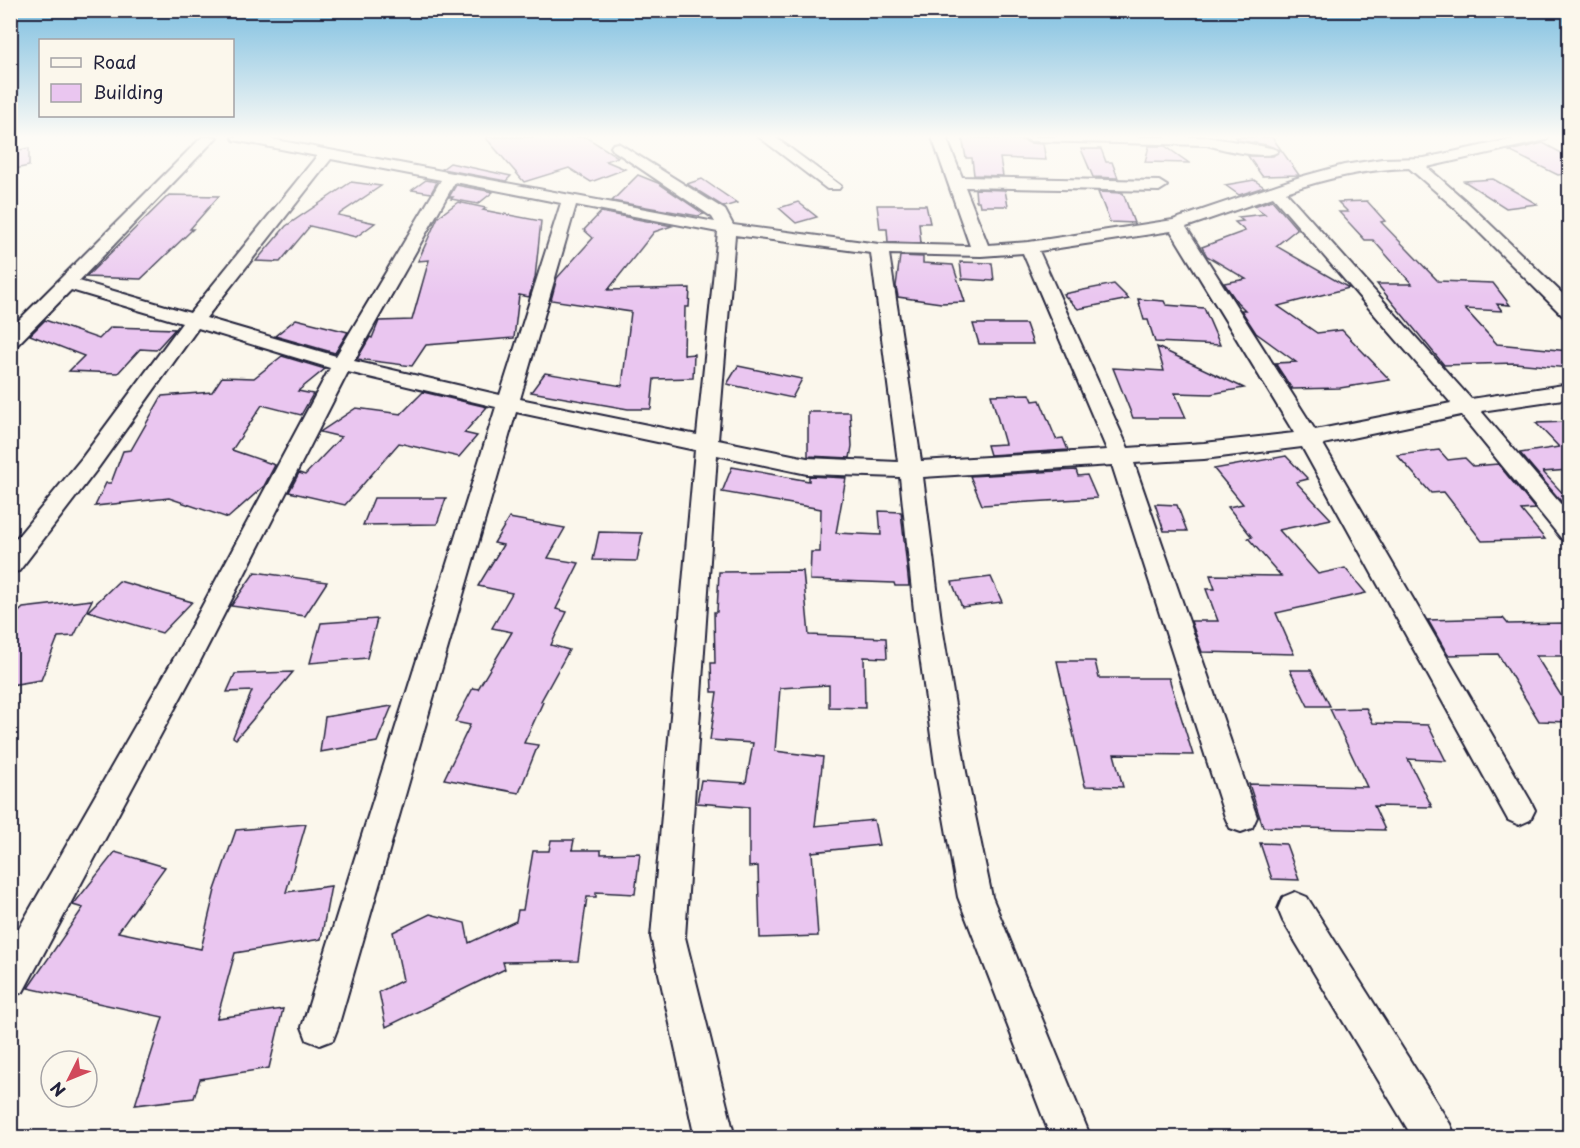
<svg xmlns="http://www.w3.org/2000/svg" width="1580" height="1148" viewBox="0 0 1580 1148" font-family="'Playpen Sans',sans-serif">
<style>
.building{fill:#eac6f0;stroke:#22223b;stroke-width:1.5}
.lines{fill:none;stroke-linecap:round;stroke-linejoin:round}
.street-casing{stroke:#22223b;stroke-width:4}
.street{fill:#fbf7ec;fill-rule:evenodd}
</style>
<rect width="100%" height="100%" fill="#fbf7ec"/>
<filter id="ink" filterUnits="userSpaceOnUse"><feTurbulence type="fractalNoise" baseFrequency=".0167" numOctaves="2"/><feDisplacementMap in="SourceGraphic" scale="12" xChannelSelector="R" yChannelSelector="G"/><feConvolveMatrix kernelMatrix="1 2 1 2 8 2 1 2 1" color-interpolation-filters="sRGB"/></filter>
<g filter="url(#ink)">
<g class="building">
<polygon points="485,137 586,137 618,157 606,161 625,169 591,182 569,168 524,182"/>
<polygon points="962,137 1023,140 1030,143 1043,144 1046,160 1000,158 1003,176 974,175 972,158 966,158"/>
<polygon points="1236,137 1272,137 1299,175 1262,176 1248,156 1273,156 1280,150 1267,145 1238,140"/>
<polygon points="1543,143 1569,157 1569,173 1558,175 1509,151"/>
<polygon points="1149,146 1165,146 1189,163 1145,162"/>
<polygon points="29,148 29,166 10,170 10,152"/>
<polygon points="1081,149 1101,149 1106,162 1112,162 1118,178 1093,177"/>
<polygon points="450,163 511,176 506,181 442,169"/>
<polygon points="638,175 658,183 704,214 698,216 612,201"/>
<polygon points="702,179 737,203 724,207 687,184"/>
<polygon points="1493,179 1537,204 1506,208 1464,181"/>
<polygon points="426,180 437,182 431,193 412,190"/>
<polygon points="1254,180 1264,187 1239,195 1225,185"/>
<polygon points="351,182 381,186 338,215 375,223 356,237 310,226 280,262 256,261 286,226"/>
<polygon points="456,185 493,192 478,204 451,199 453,197 449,197"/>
<polygon points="975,189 1005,190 1008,206 980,206 979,201 976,201"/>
<polygon points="1098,192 1123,193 1134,223 1110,222"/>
<polygon points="169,195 219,196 190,229 193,229 141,279 86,277"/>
<polygon points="1272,200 1297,229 1276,246 1349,288 1278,306 1317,333 1342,330 1390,380 1340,388 1292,389 1275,363 1296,362 1256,333 1241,310 1245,310 1237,302 1224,283 1246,279 1207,256 1202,247 1245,231 1235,222 1243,221 1238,217 1265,214 1254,206"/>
<polygon points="1367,201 1385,221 1381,222 1438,281 1493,283 1510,305 1497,304 1502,311 1465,309 1497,344 1569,351 1569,368 1515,363 1444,365 1377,284 1412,284 1373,240 1365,240 1339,212 1348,212 1338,202"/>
<polygon points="458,202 486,208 483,210 541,221 535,278 529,297 519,295 514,338 426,345 412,366 357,359 370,337 372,338 379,321 412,320 429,260 418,261 438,217"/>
<polygon points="798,202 817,217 796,223 779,208"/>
<polygon points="877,205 926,205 930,223 919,223 921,243 888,242 887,229 880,229"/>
<polygon points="601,212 672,226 654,232 608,290 690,288 689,307 685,307 684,355 694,354 693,378 654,379 651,409 628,409 531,392 545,373 622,386 631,312 551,300 557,278 593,238 584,230"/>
<polygon points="900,256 923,257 923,263 953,265 965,302 941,303 898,297 896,286"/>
<polygon points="960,262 992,263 994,281 962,279"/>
<polygon points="1114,284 1129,299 1078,309 1063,294"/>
<polygon points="1138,299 1164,301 1166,305 1204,308 1220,345 1155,342 1148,320 1144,320"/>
<polygon points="296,319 348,332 335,353 275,336"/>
<polygon points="45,320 99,339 111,327 175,329 156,350 140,349 118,373 69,371 84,356 30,335"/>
<polygon points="973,324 1026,324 1033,344 979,344"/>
<polygon points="1157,347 1244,388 1211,394 1175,393 1186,418 1133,418 1113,368 1164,371"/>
<polygon points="282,356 325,369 298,391 313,394 301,415 262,405 232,450 275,465 264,486 228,518 169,498 95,506 106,483 111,483 123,451 131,450 162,396 212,392 222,377 254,378"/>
<polygon points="738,366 802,379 792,398 727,384"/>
<polygon points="423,392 487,407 464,433 477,436 459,457 399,443 345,505 289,492 299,473 305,475 341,437 320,432 356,408 401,414"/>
<polygon points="1030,394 1033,401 1040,400 1056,439 1063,438 1068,450 990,455 987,445 1005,444 991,395"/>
<polygon points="808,412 850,412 852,446 850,458 808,456"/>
<polygon points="1569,422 1569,470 1543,472 1569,500 1569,507 1566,507 1520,453 1559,447 1536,423"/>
<polygon points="1439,450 1448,460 1465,458 1473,466 1498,464 1535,509 1521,510 1545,539 1482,541 1444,492 1431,493 1397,455"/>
<polygon points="1286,456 1308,479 1296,482 1331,519 1279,530 1318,574 1345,568 1366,593 1276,613 1294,654 1202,652 1191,621 1218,621 1206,589 1215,589 1210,575 1281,576 1248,538 1252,537 1228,507 1243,504 1214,469"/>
<polygon points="732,467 809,481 809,476 846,478 836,533 881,535 879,511 901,512 909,586 895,586 894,583 810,580 811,552 820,552 821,509 722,492"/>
<polygon points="1076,470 1078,476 1087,475 1097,498 982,505 970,476"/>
<polygon points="374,498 446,498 437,524 363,525"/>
<polygon points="1155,504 1177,505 1187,531 1164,531"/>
<polygon points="509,518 565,528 548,558 579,563 556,609 567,612 551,645 569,650 541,701 543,702 524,743 538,745 519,793 444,779 470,725 455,722 473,688 478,689 512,632 492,628 512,593 478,586 503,545 494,543"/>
<polygon points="599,532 642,533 637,561 593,560"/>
<polygon points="803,571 809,635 886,638 887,658 864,657 865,708 829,707 829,685 780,688 775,751 823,757 815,826 874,820 879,845 812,852 818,936 760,938 758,866 749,867 749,807 697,803 701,780 746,783 753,743 710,740 717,692 712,692 711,663 715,663 714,612 717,612 719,572"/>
<polygon points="255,572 327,582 305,616 231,606"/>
<polygon points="991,577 1002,602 962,607 952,582"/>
<polygon points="119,581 192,602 162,633 88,611"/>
<polygon points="92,600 74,636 58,637 41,680 10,685 10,620 23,608"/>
<polygon points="1503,618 1508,624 1569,623 1569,656 1536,656 1569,708 1569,722 1539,721 1498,654 1448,655 1428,620"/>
<polygon points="377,619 367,658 310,663 321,623"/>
<polygon points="1057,661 1095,661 1099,678 1169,678 1193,755 1114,754 1123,787 1085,786"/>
<polygon points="1290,670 1311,670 1330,706 1308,706"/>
<polygon points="293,672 236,739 233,737 252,691 227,692 235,674"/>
<polygon points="392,706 377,742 320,752 325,717"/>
<polygon points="1366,708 1373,723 1428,725 1446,761 1408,759 1432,807 1374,806 1385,830 1263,827 1249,784 1367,787 1330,709"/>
<polygon points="306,824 286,892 331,886 321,939 235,953 217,1018 283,1009 269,1068 200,1079 194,1098 135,1105 163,1017 28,988 83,908 73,905 115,852 165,867 118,932 201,949 215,890 236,830"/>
<polygon points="551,840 574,840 572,850 601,850 601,854 640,853 635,894 596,892 596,897 587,897 578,961 503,962 505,969 386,1027 379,992 403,980 393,932 430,914 465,923 469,943 516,921 518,910 523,910 533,851 549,851"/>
<polygon points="1260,843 1286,844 1299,880 1272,879"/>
</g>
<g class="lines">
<defs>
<g id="street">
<path d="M202,137H217L79,281L190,313L317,156L239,141L234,140L232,137H260L715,222L712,217L613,150L611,147L613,144L618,143L725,210L733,225L879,244L970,246L932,137H946L962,177L1159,181L1167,186L1159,191L965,187L988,245L1029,242L1173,220L1300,177L1344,165L1382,159L1424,158L1523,137H1548L1546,140L1427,167L1468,203L1570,301V318L1563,316L1456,209L1409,168C1366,169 1327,178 1286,192L1471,399L1570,384V398L1481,411L1570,515V541L1561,538L1461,415L1323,444L1530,800L1535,810L1530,820L1519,825L1508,820L1302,447L1204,459L1134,463L1257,817L1252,828L1241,832L1230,828L1225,817L1112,465L923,477L941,620L966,772L992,897L1091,1138H1051L958,897L936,772L915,620L900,477L807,474L717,455L685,937L735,1138H695L651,937L695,450L516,412L338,1027L333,1040L320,1045L307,1040L302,1027L496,407L348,372L197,667L23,992L10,997V944L178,651L330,368L198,328L98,468L19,571L10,573V546L82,458L182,323L71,290L17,345L10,347V329ZM331,159L441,180L336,356L206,318ZM455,182L561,203L500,395L354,361ZM1273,197L1451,403L1315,430L1186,227ZM576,205L718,232L697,435L520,399ZM1171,231L1294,433L1204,443L1128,448L1039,251ZM735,235L871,253L898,462L807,458L718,440ZM1023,253L1107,450L921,461L889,254L981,256Z"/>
<polygon points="759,137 775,137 841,186 839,189 827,189"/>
<path d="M1023,137H1208C1221,140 1273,146 1278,151C1268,161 1221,149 1207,145L1030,141Z"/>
<polygon points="1295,892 1307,897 1450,1124 1456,1138 1413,1138 1283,921 1278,909 1283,897"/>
</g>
</defs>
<use href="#street" class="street-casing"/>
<use href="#street" class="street"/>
</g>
</g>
<linearGradient id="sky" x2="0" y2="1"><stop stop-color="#7cbee0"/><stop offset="0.46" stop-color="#fdfbf6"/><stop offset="1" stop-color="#fdfbf6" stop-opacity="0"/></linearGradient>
<rect width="1580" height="297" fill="url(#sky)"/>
<rect width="1580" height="1148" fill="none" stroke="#fbf7ec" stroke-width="36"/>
<rect x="18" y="18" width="1544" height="1112" fill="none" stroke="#22223b" stroke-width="2" filter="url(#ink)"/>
<rect x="39" y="39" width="195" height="78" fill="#fbf7ec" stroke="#a4a2a5" stroke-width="1.5"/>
<rect x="51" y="58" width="30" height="9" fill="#fbf7ec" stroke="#a4a2a5" stroke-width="1.5"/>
<text x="93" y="69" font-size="18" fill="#22223b">Road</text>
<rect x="51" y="84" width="30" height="18" fill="#eac6f0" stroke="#a4a2a5" stroke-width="1.5"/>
<text x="93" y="99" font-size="18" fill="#22223b">Building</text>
<g transform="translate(69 1079) rotate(227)"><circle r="28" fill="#fbf7ec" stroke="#a4a2a5" stroke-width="1.5"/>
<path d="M0-4.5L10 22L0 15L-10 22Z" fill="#d1495b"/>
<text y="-9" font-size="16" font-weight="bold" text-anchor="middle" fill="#22223b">N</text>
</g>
</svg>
